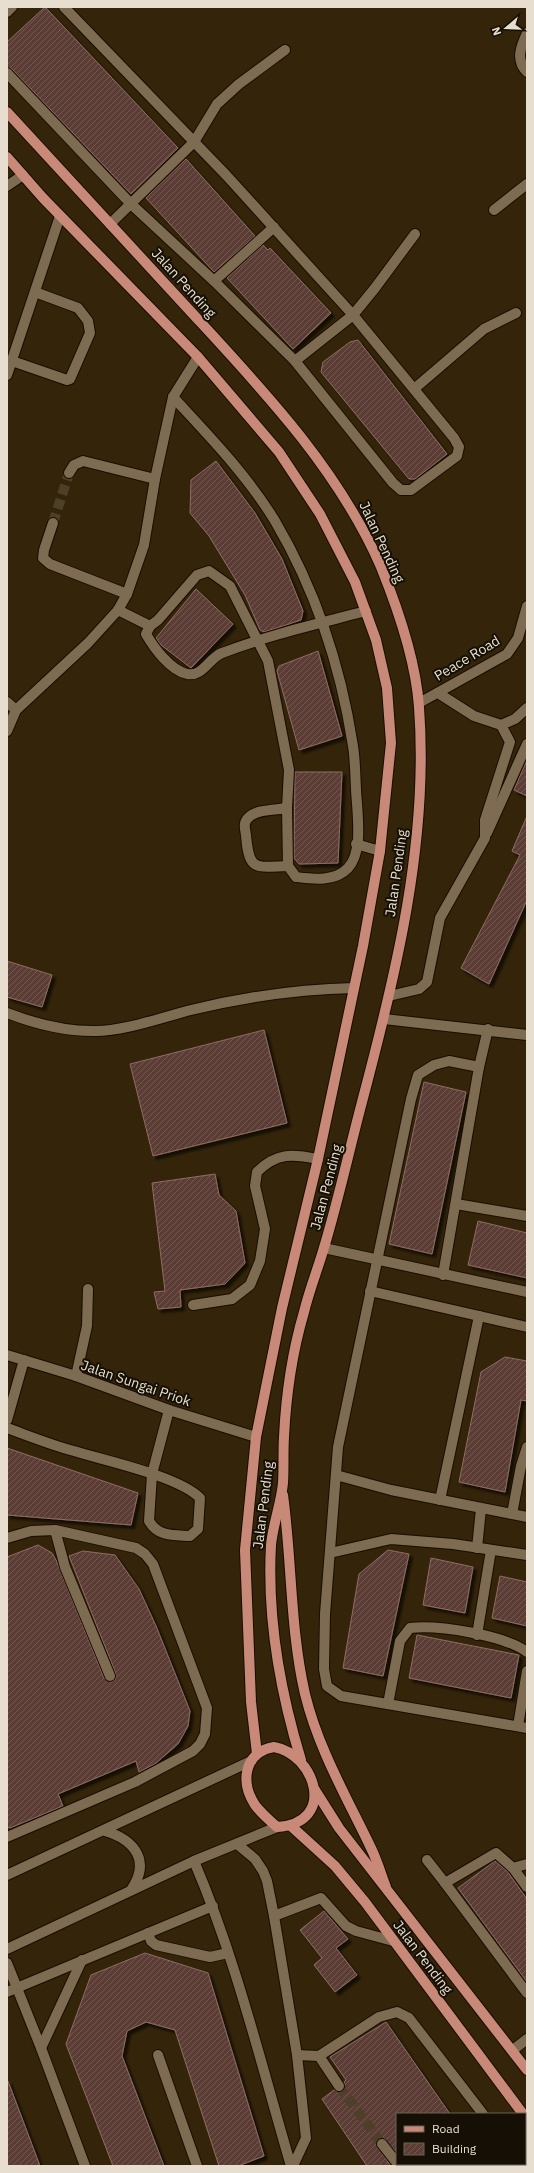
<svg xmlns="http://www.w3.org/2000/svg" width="534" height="2173" viewBox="0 0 534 2173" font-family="'IBM Plex Sans',sans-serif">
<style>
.building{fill:url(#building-hatch);stroke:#8e6d63;filter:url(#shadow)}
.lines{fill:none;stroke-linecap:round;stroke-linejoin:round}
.minor-tunnel{stroke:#4e4028;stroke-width:10;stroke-dasharray:10 5;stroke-linecap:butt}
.minor-casing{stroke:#1a0d00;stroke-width:12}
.major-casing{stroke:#1a0d00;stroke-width:12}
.minor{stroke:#7d6c51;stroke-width:10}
.major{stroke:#c98978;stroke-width:10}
.labels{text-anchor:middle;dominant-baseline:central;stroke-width:4;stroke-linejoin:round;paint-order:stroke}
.street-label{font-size:14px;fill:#e8decf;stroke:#150f05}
</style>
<defs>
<pattern id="building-hatch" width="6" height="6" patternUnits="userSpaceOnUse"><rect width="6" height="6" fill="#5c3e35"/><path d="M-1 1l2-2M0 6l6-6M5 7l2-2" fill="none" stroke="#735951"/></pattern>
<filter id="shadow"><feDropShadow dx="3.5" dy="3.5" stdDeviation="1" flood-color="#0009"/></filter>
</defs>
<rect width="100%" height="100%" fill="#33240a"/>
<g class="building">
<polygon points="45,7 178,148 131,194 12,69 7,67 7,42"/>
<polygon points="186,159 255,236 214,272 146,198"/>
<polygon points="263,245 268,250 270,248 331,313 293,349 227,278"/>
<polygon points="358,340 447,454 415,479 409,479 321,372 323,362 350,342"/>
<polygon points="216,461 255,513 282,559 303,611 301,620 264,632 260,630 245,595 209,536 190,513 191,480"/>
<polygon points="196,589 233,624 191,668 161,645 156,638"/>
<polygon points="318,651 342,736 299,750 277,671 279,666"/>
<polygon points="527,760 527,796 514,790"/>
<polygon points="295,772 342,772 338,863 299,864 294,858"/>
<polygon points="527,816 527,900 489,984 461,968 520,855 512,851"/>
<polygon points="7,961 52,975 42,1007 7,997"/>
<polygon points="264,1030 287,1123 153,1156 130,1064"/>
<polygon points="424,1082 466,1092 432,1254 389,1244"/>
<polygon points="215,1174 219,1195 236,1211 245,1263 225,1284 180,1290 181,1307 158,1309 154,1292 165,1291 152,1183"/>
<polygon points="478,1221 527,1233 527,1278 468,1265"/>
<polygon points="505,1357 527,1361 527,1401 521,1400 505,1492 459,1482 481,1372"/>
<polygon points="7,1448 138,1493 131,1525 7,1515"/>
<polygon points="38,1545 52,1553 56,1560 104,1678 110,1682 115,1680 116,1674 69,1556 83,1551 115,1555 139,1589 156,1626 190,1711 188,1726 178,1744 156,1763 139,1772 136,1761 58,1794 63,1806 10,1828 7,1827 7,1557"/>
<polygon points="388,1550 409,1554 383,1676 343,1668 359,1574"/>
<polygon points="431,1558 473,1567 465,1613 423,1605"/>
<polygon points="500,1576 527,1582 527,1626 492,1618"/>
<polygon points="417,1635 519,1655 511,1698 409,1678"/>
<polygon points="495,1861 507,1871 527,1899 527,1982 458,1888"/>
<polygon points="324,1911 348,1939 336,1948 357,1975 335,1992 314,1965 322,1958 300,1930"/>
<polygon points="145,1953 208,1973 264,2156 238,2166 219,2166 175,2030 146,2022 127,2031 122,2056 164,2166 113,2166 66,2044 91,1975"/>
<polygon points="386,2022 450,2114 397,2114 397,2153 384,2138 378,2139 376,2145 391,2166 367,2166 322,2099 334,2090 340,2092 345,2089 344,2082 346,2080 330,2057"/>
<polygon points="7,2081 8,2081 40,2166 7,2166"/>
</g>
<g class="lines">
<g class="minor-tunnel">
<polyline points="53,523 69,473"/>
<polyline points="339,2086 382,2144"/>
</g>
<defs>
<g id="minor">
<polyline points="7,12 12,7"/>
<path d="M527,33C521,46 515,60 527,72"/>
<polyline points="7,73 131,204 214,281 295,361 393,483 401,490 411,490 457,456 459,447 454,438 353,315 227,176 64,7"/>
<polyline points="7,186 23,175"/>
<polyline points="494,210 527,184"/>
<polyline points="110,224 194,142 217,104 239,84 285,50"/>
<polyline points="214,281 274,227"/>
<polyline points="12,361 67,380 70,379 90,333 88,321 78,308 35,292"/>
<polyline points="295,361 353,315 375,288 415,234"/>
<polyline points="7,375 60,216"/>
<polyline points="414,389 484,329 516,313"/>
<polyline points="69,473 74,465 83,461 155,479"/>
<polyline points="53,523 44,550 43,558 50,564 127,594"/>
<path d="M118,610L150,626L158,620L197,575L209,571L230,586L268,661L289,770L287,808L288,866L296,877C313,879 335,882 348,868C362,853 358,822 357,803C355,784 356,765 353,746C341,668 315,589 275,521C247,475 209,436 173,397"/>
<path d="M150,626L146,634C154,648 170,670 187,674C203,677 209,658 222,653C269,635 317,624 366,611"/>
<polyline points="438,693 474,716 501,725 515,719 527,708"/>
<polyline points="7,702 16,710"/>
<polyline points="419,703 507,654 518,638 527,606"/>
<polyline points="7,731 16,710 88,643 118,610 127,594 144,545 155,479 173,397 198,357"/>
<path d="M287,808C276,810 256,809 248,818C243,823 245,829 246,835C249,872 255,867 288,866"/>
<polyline points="487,833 527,744"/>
<polyline points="356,844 380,851"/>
<polyline points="389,996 419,989 427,982 440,918 485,838 485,820 510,742 501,725"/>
<path d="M7,1013C33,1023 65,1031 93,1031C122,1032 163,1017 191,1010C245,997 298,989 354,988"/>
<polyline points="384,1019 527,1035"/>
<polyline points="479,1067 449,1061 434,1065 418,1075 411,1099 338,1447 325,1614 324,1669 327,1686 341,1696 527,1728"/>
<polyline points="456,1204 527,1216"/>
<polyline points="324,1248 527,1292"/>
<polyline points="443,1275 479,1067 488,1029"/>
<polyline points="370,1291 527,1327"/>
<path d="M193,1305L232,1299L250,1285L260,1261L265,1229L255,1186L257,1172C277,1152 293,1154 318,1159"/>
<polyline points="7,1355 76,1376 169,1410 256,1437"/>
<polyline points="76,1376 87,1326 88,1289"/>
<polyline points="7,1420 24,1360"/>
<path d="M7,1428C29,1436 51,1445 74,1451C106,1461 178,1476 200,1498L198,1529L190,1536C174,1535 158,1537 149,1521L152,1474L169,1410"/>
<polyline points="336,1475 391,1490 527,1517"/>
<polyline points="440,1500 479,1316"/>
<polyline points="512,1514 521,1466 527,1447"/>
<polyline points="55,1530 65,1567 110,1676"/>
<polyline points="7,1538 31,1531 55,1530 136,1548 145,1554 153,1564 207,1708 205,1734 200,1744 193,1751 135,1782 7,1837"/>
<polyline points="477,1548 481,1509"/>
<polyline points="330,1553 391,1539 453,1544 527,1555"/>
<polyline points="477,1635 491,1550"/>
<path d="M388,1704L400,1641L410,1628C439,1625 504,1635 527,1652"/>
<polyline points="518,1726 527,1671"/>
<path d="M105,1831C135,1840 151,1861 131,1890"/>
<polyline points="237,1844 255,1859 263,1871 267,1881 274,1916 297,2055 306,2138 293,2166"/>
<polyline points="427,1860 445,1883"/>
<path d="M194,1861C236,1959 261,2064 291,2166"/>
<polyline points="513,1868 527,1864"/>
<polyline points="7,1875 249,1762"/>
<polyline points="527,1887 513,1868 496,1853 445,1883 527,1993"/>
<polyline points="274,1916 321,1898 346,1926 356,1931 393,1941"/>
<polyline points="148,1933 151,1941 156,1945 210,1957 228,1953"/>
<polyline points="7,1949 194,1861 277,1827"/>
<polyline points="7,1963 41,2048 85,2166"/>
<polyline points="7,1992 213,1906"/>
<polyline points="41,2048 82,1960"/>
<polyline points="513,2050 527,2039"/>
<polyline points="158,2055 197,2166"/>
<polyline points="297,2055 319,2056 379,2017 397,2012 409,2018 483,2114"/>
<polyline points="319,2056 339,2086"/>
<polyline points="382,2144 397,2163"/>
<polyline points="521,2164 522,2166"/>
</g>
<g id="major">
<path d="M7,112C69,179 131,246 192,313C263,390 339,470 381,567C398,609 416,662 419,707C429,840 396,974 362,1102C349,1151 338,1202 323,1251C317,1271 309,1291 304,1312C292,1353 286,1395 284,1437C283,1452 284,1468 283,1483C281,1504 273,1524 271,1545C267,1618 280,1691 301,1760"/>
<polyline points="7,157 43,198 198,357 279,452 320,514 355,582 376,640 387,688 391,743 380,851 363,946 318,1159 282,1308 256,1437 245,1550 251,1702 257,1754"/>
<path d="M283,1495C292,1561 290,1629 305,1694C318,1748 347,1798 371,1848C377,1860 381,1874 386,1887"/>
<path d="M274,1747C315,1754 338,1823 277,1827C269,1820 261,1813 255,1805C240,1782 244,1752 274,1747Z"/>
<polyline points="315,1790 339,1828 527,2070"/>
<polyline points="291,1826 335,1866 365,1902 523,2114"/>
</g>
</defs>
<use href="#minor" class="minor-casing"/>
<use href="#major" class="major-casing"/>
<use href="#minor" class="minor"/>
<use href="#major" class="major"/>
</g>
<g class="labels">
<g class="street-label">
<text transform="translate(184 283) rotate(48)">Jalan Pending</text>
<text transform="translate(382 542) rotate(65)">Jalan Pending</text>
<text transform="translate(467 658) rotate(-31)">Peace Road</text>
<text transform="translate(396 873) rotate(-82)">Jalan Pending</text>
<text transform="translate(326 1187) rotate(-75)">Jalan Pending</text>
<text transform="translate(136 1383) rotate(19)">Jalan Sungai Priok</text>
<text transform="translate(263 1505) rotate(-83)">Jalan Pending</text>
<text transform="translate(423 1957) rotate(53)">Jalan Pending</text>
</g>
</g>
<rect width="534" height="2173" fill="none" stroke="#e8decf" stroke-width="16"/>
<rect x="396" y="2113" width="130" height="52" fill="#150f05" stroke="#696256"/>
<rect x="404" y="2126" width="20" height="6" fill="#c98978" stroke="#696256"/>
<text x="432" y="2133" font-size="12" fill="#e8decf">Road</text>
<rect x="404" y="2143" width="20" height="12" fill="url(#building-hatch)" stroke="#696256"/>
<text x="432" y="2153" font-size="12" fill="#e8decf">Building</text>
<g transform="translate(506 28) rotate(251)" stroke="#150f05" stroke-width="3" paint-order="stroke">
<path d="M0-3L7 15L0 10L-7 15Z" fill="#e8decf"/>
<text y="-6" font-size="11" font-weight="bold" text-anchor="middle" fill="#e8decf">N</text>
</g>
</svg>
